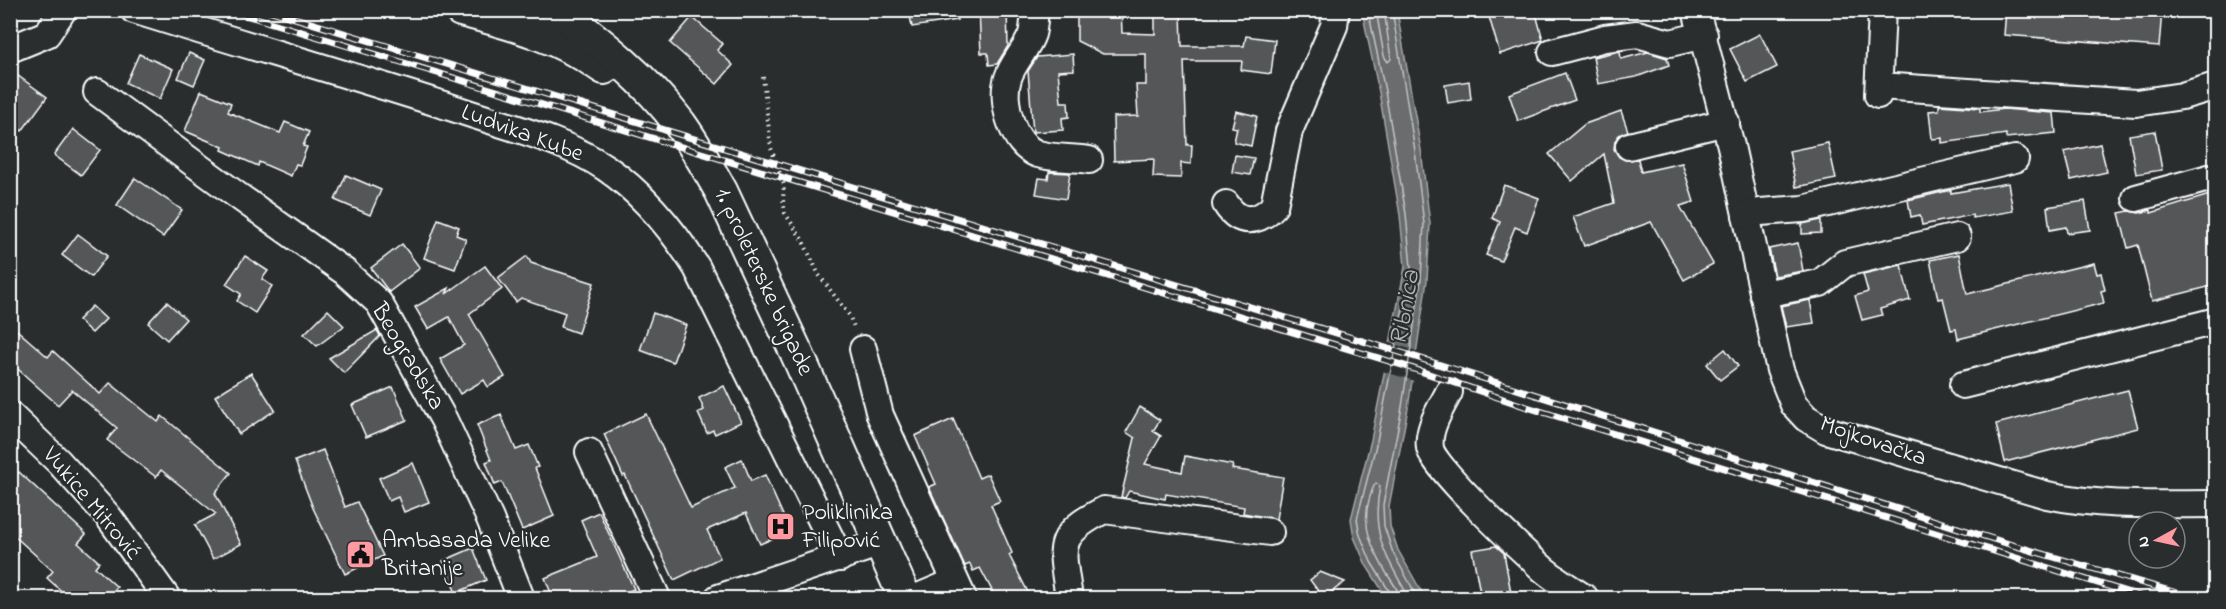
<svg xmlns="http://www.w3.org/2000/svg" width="2226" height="609" viewBox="0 0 2226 609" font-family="'Indie Flower',sans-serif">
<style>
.water{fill:#6a6c6d;stroke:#a6a7a7;stroke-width:1.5}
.pier{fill:#2a2d2e}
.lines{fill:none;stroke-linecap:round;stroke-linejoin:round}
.shore{stroke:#c3c4c5;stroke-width:1.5}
.building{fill:#555758;stroke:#fff;stroke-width:1.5}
.minor-casing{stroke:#fff;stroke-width:30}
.major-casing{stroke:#fff;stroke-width:36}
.path{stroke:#fff;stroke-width:4;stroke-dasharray:1.5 4.5;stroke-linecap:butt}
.minor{stroke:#2a2d2e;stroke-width:26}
.major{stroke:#2a2d2e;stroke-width:32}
.rail-casing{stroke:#fff;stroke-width:7}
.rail{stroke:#2a2d2e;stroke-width:4.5;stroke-dasharray:14;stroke-linecap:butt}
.labels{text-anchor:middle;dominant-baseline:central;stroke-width:4.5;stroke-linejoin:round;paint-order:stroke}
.street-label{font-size:24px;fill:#fff;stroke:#2a2d2e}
.poi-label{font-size:24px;fill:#fff;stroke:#2a2d2e;text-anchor:start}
.water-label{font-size:26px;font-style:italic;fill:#b4b6b6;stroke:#2a2d2e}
</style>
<rect width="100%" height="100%" fill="#2a2d2e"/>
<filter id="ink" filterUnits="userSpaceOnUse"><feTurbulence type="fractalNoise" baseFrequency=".0167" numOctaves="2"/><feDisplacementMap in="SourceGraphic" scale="12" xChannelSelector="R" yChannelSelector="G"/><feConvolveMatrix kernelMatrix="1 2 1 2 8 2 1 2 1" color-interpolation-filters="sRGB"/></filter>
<g filter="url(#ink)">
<polygon class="water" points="1362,11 1397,11 1421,150 1430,224 1427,280 1408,408 1389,506 1390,526 1398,550 1425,598 1387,598 1366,565 1354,537 1351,519 1371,440 1405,267 1400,215 1379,92"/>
<polygon class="pier" points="1387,342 1420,352 1415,381 1382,371"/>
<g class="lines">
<g class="shore">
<polyline points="1368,10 1385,91 1406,214 1411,267 1377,441 1357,519 1360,535 1371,562 1391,594 1392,598"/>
<polyline points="1376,10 1384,56 1388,62 1391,59 1384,10"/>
<polyline points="1392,10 1415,151 1424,224 1421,279 1402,407 1383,505 1384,526 1393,553 1418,598"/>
<path d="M1399,598C1399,589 1392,582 1387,574C1373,550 1361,528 1369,500C1371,494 1372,488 1376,483L1380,486C1370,536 1387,557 1409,598"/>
</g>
</g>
<g class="building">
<polygon points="909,10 956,10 957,20 912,27"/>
<polygon points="979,10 1007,10 1008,46 997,64 989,65 988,53 981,53"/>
<polygon points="1077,10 1121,10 1122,33 1155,34 1155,11 1181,11 1182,46 1244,46 1246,36 1275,40 1271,74 1241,70 1242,61 1184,61 1187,145 1192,145 1191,164 1181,163 1181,178 1153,177 1154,159 1114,161 1113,117 1138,116 1136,85 1146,85 1146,54 1103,54 1077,41"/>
<polygon points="1487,10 1535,10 1543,40 1500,54"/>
<polygon points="2006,10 2162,10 2159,47 2004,35"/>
<polygon points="692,17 723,44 717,50 733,65 717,84 670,43"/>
<polygon points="1760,34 1777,67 1747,82 1730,49"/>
<polygon points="1620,51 1621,59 1648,52 1667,58 1669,65 1636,77 1598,84 1593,57"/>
<polygon points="189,53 205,60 194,85 178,78"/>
<polygon points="139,54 173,69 160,99 126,83"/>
<polygon points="1073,54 1074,70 1058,71 1061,102 1068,102 1069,117 1062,118 1063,130 1033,132 1028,71 1037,57"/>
<polygon points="10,70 47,97 22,131 10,122"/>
<polygon points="1565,73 1575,100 1518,121 1509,94"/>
<polygon points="1469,81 1471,99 1448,103 1445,85"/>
<polygon points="201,91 231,103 228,112 280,133 285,122 309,132 303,146 307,147 300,165 296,164 291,176 259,162 258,166 222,150 223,147 185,131"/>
<polygon points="1939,105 1980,108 1980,112 2004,109 2054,113 2056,133 2006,138 2006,134 1942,143 1942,138 1932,139 1929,111 1939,110"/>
<polygon points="1236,111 1257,116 1251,146 1234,142 1237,128 1232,127"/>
<polygon points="1621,111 1628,131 1619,135 1615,141 1614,149 1619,157 1625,160 1638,159 1641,172 1682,163 1694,202 1680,206 1713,264 1684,280 1651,222 1584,246 1573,217 1614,203 1604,154 1572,181 1549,154 1585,124"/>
<polygon points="73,129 100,150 81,175 54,155"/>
<polygon points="2155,131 2162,170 2136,174 2129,135"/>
<polygon points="1828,143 1836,179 1796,187 1789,151"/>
<polygon points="2100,144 2107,172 2071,180 2064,152"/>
<polygon points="1235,155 1254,158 1250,175 1232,172"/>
<polygon points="1049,172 1070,173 1066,199 1036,194 1039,178 1048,179"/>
<polygon points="346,175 381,190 370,215 335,200"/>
<polygon points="135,178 182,210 163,237 117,205"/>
<polygon points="2008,183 2013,211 1973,218 1972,215 1922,225 1920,215 1911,217 1908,200 1951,190 1951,193"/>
<polygon points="1504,185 1539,198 1527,232 1515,227 1501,261 1486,255 1500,222 1492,218"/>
<polygon points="2216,193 2216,285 2152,301 2138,245 2128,248 2119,213 2129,211 2139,213 2151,210 2151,213"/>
<polygon points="2085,201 2090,230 2067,233 2066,227 2050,230 2047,207"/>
<polygon points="438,219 459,227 456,235 466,239 455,269 424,258"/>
<polygon points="1821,220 1821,233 1802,234 1802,224"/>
<polygon points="78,234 107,256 91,277 62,255"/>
<polygon points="1798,243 1803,271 1775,276 1769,249"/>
<polygon points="402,244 420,268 389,292 371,268"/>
<polygon points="1959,254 1967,294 2094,263 2097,274 2101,273 2105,290 2101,291 2104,303 1958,339 1956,329 1951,330 1943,298 1938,299 1930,260"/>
<polygon points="245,256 268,271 262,279 272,286 255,313 237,301 241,294 226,284"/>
<polygon points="527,256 531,263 594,283 578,333 561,327 565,313 521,298 516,302 498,278"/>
<polygon points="1901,265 1910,300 1880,309 1882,315 1862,320 1855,296 1868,292 1863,274"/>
<polygon points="485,266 502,289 469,314 505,377 488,387 484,380 460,394 440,359 464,345 449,317 428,329 415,307 449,288 446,294"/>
<polygon points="1810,300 1814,323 1786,327 1781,306"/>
<polygon points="167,302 186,319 167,340 148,323"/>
<polygon points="92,306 106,319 92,333 78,320"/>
<polygon points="328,310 344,326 317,346 304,334"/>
<polygon points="653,313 686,325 673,362 640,350"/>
<polygon points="10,324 48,357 53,351 100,394 110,383 158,422 162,416 231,473 215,493 241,544 213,559 195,525 216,514 161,470 156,477 107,440 117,428 72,390 58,405 10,362"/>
<polygon points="377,330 380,336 344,373 329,358"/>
<polygon points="1725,349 1738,366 1720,380 1707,364"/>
<polygon points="251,373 275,410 239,434 215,396"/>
<polygon points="724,386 741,422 715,434 713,430 707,433 698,413 704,410 699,398"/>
<polygon points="393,387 407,420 366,437 352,405"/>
<polygon points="2128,390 2138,428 2005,462 1996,424"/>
<polygon points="1140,407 1160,420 1153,431 1161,436 1145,464 1182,472 1185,456 1233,465 1232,469 1283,477 1276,519 1243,513 1244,507 1166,494 1165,499 1129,491 1125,498 1121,497 1135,438 1126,432"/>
<polygon points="646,414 691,508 735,488 725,467 742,459 751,481 765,475 790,531 760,544 746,513 707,530 720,558 674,580 625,475 623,476 604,434"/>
<polygon points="501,415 516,450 529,445 538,467 535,468 554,516 522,530 502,482 495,485 486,462 491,460 477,425"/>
<polygon points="953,419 979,478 988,474 1000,501 991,505 1012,553 1009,555 1031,598 996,598 980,568 973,571 970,564 965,566 929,487 936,484 915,436"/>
<polygon points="323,450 345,507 357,502 383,556 345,574 313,508 295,461"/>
<polygon points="413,463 429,502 404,512 398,497 389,501 379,478"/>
<polygon points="19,472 86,534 78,543 99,562 95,567 117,587 107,598 69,598 47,578 53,571 10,532 10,481"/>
<polygon points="599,512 634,589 611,598 553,598 545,578 597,557 581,520"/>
<polygon points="1496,546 1504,553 1511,593 1481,598 1472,550"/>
<polygon points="473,548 486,580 456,593 443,561"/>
<polygon points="1320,572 1345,582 1323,598 1310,580"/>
</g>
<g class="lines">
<defs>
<g id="minor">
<path d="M134,10C242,44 351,75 459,110C508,127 563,139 606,168C644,194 673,230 697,268L840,558"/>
<path d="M1035,10C1034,18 1034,27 1032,34C1027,49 1013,62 1008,78C1000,102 1013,146 1038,154C1054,159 1073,157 1089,160"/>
<path d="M1696,10L1731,146L1780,370L1794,405L1806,418L1826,430L2047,495C2105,507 2157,504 2216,504"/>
<polyline points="10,49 47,34 63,10"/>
<polyline points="1552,52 1605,38 1637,34 1670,43 1704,35"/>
<polyline points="1879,86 2136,103 2182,96 2216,86"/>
<polyline points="97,92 234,193 345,272 379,303 444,420 490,519 521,598"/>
<polyline points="1878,95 1882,10"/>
<polyline points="1629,146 1726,122"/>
<polyline points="2136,198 2216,176"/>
<path d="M1226,204C1239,225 1258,223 1274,206L1289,131L1334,26L1336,10"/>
<polyline points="1746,215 1760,212 1803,209 2015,159"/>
<polyline points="1763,294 1820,283 1845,263 1957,237"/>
<polyline points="863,349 880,415 963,598"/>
<polyline points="1963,385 2216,321"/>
<path d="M1449,392C1441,408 1427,429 1430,448C1433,468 1523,551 1543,569C1556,580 1571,589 1585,598"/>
<polyline points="10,415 59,462 108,516 167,598"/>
<polyline points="589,452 657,598"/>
<polyline points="718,598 881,543"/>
<polyline points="916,598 954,582"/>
<path d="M1069,598C1062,548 1053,536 1104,510L1270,532"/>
</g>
<g id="major">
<path d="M461,10C512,23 561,37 604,68"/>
<path d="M557,10C602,44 646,79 680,124C695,145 708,168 721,191L798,356L905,598"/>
</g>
</defs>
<use href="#minor" class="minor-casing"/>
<use href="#major" class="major-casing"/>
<polyline class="path" points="763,77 771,148 784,185 783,200 785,213 802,239 819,275 849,315 855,329"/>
<use href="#minor" class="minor"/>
<use href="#major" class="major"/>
<defs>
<g id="rail">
<polyline points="229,10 1405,366 1527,407 2146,598"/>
<polyline points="268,10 1409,355 2009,544 2194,598"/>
</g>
</defs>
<use href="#rail" class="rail-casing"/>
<use href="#rail" class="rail"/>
</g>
</g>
<defs>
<symbol id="hospital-square" viewBox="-11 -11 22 22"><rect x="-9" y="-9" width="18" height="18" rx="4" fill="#ff9aa2" stroke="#2a2d2e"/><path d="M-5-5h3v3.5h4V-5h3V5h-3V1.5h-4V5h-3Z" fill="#111"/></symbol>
<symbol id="civic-square" viewBox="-11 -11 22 22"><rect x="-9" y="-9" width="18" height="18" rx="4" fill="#ff9aa2" stroke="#2a2d2e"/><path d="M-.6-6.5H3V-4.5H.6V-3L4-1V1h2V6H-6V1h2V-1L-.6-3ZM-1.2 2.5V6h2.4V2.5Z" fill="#111"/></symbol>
</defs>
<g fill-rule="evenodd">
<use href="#hospital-square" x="764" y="510" width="33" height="33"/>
<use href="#civic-square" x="344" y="538" width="33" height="33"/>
</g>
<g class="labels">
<g class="street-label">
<text transform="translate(522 134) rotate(20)">Ludvika Kube</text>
<text transform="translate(763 282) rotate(65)">1. proleterske brigade</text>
<text transform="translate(407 357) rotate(59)">Beogradska</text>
<text transform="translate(1873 442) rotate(19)">Mojkovačka</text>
<text transform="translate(91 504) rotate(50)">Vukice Mitrović</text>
</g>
<g class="poi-label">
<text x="802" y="513">Poliklinika<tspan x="802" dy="28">Filipović</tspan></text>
<text x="382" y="541">Ambasada Velike<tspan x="382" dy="28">Britanije</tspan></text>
</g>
<g class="water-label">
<text transform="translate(1406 308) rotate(-80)">Ribnica</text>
</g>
</g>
<rect width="2226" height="609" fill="none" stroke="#2a2d2e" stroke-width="36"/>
<rect x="18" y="18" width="2190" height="573" fill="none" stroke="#fff" stroke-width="2" filter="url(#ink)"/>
<g transform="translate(2157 540) rotate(262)"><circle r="28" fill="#2a2d2e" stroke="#7f8182" stroke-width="1.5"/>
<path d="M0-4.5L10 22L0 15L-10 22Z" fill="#ff9aa2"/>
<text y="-9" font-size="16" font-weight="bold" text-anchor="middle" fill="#ffffff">N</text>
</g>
</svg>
